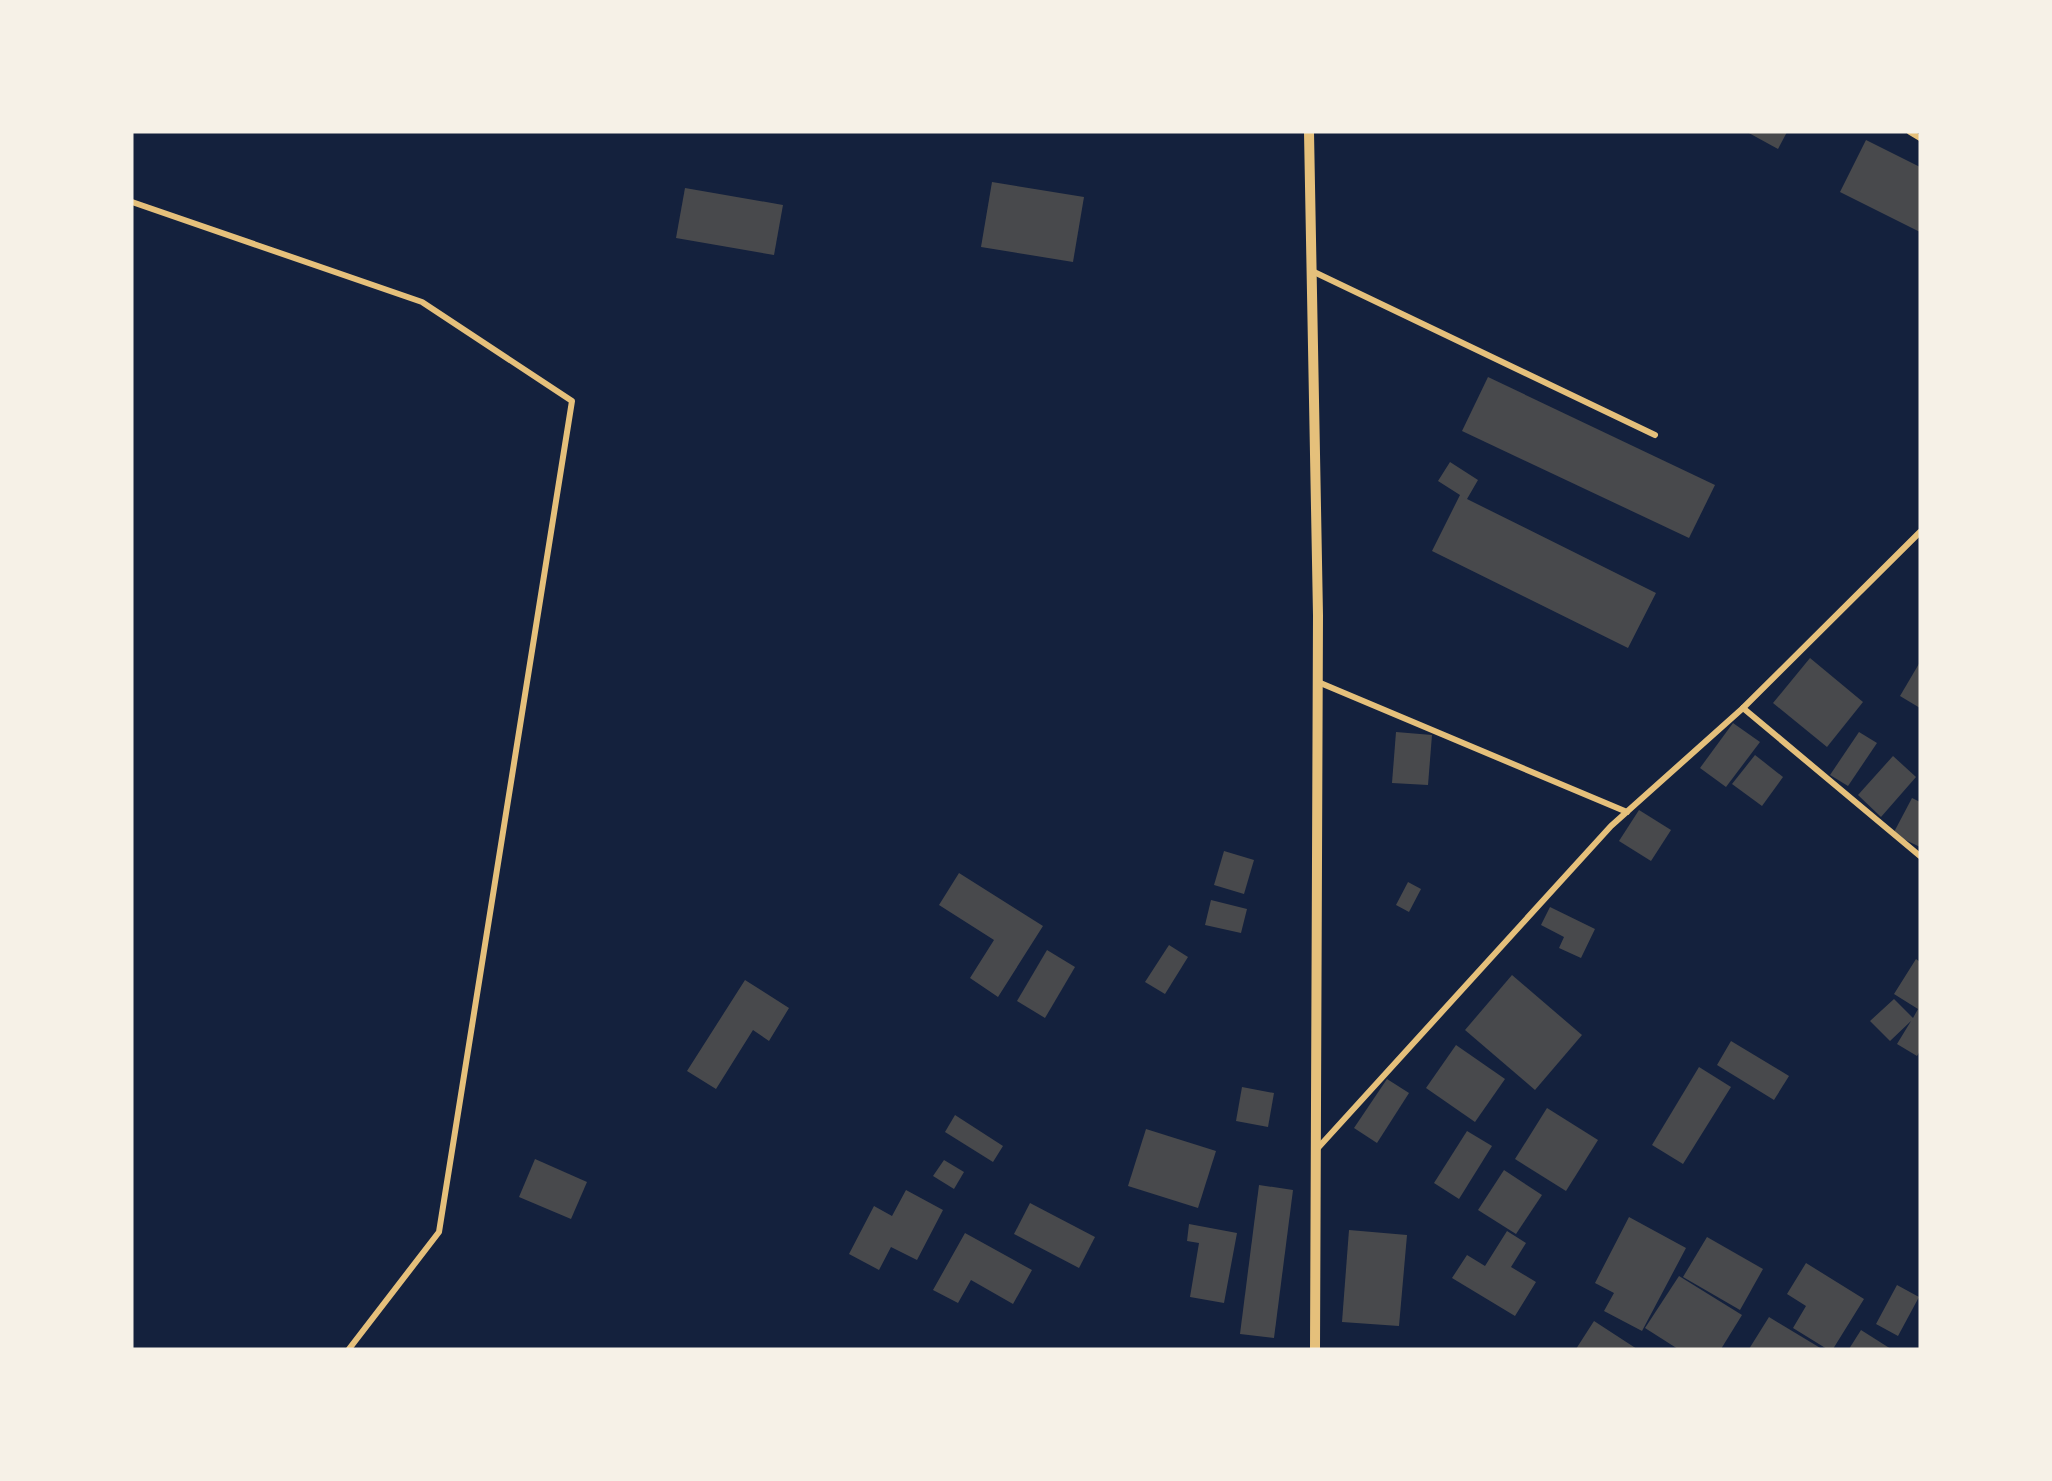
<svg xmlns="http://www.w3.org/2000/svg" width="2052" height="1481" viewBox="0 0 2052 1481" font-family="'Noto Sans',sans-serif">
<style>
.building{fill:#48494c}
.lines{fill:none;stroke-linecap:round;stroke-linejoin:round}
.minor{stroke:#e5c07b;stroke-width:6}
.tertiary{stroke:#e5c07b;stroke-width:10}
</style>
<rect width="100%" height="100%" fill="#14213d"/>
<g class="building">
<polygon points="1747,132 1787,132 1778,149"/>
<polygon points="1866,140 1920,167 1920,232 1840,192"/>
<polygon points="992,182 1084,197 1073,262 981,247"/>
<polygon points="685,188 783,205 774,255 676,238"/>
<polygon points="1488,377 1715,485 1689,538 1462,431"/>
<polygon points="1450,462 1478,480 1467,499 1656,593 1628,648 1432,551 1460,495 1438,481"/>
<polygon points="1810,658 1863,702 1827,747 1773,703"/>
<polygon points="1920,662 1920,708 1900,696"/>
<polygon points="1733,723 1760,742 1726,787 1700,768"/>
<polygon points="1396,732 1432,735 1428,785 1392,783"/>
<polygon points="1859,732 1877,743 1848,786 1830,775"/>
<polygon points="1755,755 1783,777 1762,806 1732,784"/>
<polygon points="1893,756 1916,777 1881,817 1858,795"/>
<polygon points="1912,798 1920,802 1920,847 1893,834"/>
<polygon points="1639,810 1671,830 1651,861 1619,841"/>
<polygon points="1224,851 1254,860 1244,894 1214,885"/>
<polygon points="959,873 1043,926 998,997 970,978 994,940 939,905"/>
<polygon points="1408,882 1421,889 1409,912 1396,905"/>
<polygon points="1211,900 1247,909 1241,933 1205,925"/>
<polygon points="1550,907 1595,929 1581,958 1559,948 1564,937 1541,925"/>
<polygon points="1169,945 1188,957 1165,994 1145,982"/>
<polygon points="1047,950 1075,967 1045,1018 1017,1001"/>
<polygon points="1916,959 1920,962 1920,1051 1917,1056 1897,1044 1911,1021 1890,1041 1870,1021 1894,999 1913,1018 1918,1009 1894,994"/>
<polygon points="1512,975 1582,1035 1535,1090 1465,1030"/>
<polygon points="745,980 789,1008 769,1041 753,1030 716,1089 687,1071"/>
<polygon points="1731,1041 1789,1076 1774,1100 1717,1065"/>
<polygon points="1456,1045 1505,1079 1475,1122 1426,1088"/>
<polygon points="1699,1067 1731,1087 1683,1164 1652,1145"/>
<polygon points="1387,1079 1409,1093 1377,1143 1354,1128"/>
<polygon points="1242,1087 1274,1093 1268,1127 1236,1121"/>
<polygon points="1547,1108 1598,1140 1566,1191 1515,1159"/>
<polygon points="955,1115 1003,1146 993,1162 945,1132"/>
<polygon points="1146,1129 1216,1151 1198,1208 1128,1186"/>
<polygon points="1467,1131 1492,1146 1459,1199 1434,1183"/>
<polygon points="535,1159 587,1182 571,1219 519,1197"/>
<polygon points="944,1160 964,1172 954,1189 933,1176"/>
<polygon points="1504,1170 1542,1195 1516,1234 1478,1210"/>
<polygon points="1259,1185 1293,1190 1274,1338 1240,1334"/>
<polygon points="906,1190 943,1210 917,1260 891,1247 879,1270 849,1254 874,1206 892,1216"/>
<polygon points="1030,1203 1095,1237 1079,1268 1014,1234"/>
<polygon points="1629,1217 1686,1248 1642,1331 1604,1311 1614,1293 1595,1283"/>
<polygon points="1189,1224 1237,1233 1224,1303 1190,1297 1199,1243 1187,1241"/>
<polygon points="1349,1230 1407,1235 1399,1326 1342,1322"/>
<polygon points="1507,1231 1526,1243 1511,1267 1536,1282 1515,1316 1452,1278 1467,1255 1485,1266"/>
<polygon points="965,1233 1032,1270 1013,1304 971,1280 958,1303 933,1290"/>
<polygon points="1707,1237 1763,1269 1740,1310 1683,1277"/>
<polygon points="1806,1263 1864,1299 1833,1349 1827,1349 1793,1328 1806,1306 1787,1294"/>
<polygon points="1679,1276 1742,1315 1721,1349 1678,1349 1645,1328"/>
<polygon points="1897,1285 1919,1297 1898,1336 1876,1324"/>
<polygon points="1769,1317 1822,1349 1749,1349"/>
<polygon points="1594,1321 1637,1349 1576,1349"/>
<polygon points="1861,1330 1891,1349 1849,1349"/>
</g>
<g class="lines">
<g class="minor">
<polyline points="1910,132 1920,138"/>
<polyline points="132,202 422,302 572,401 439,1232 349,1349"/>
<polyline points="1312,271 1655,435"/>
<polyline points="1318,682 1627,812"/>
<polyline points="1743,708 1920,856"/>
<polyline points="1317,1149 1611,826 1743,708 1920,532"/>
</g>
<polyline class="tertiary" points="1309,132 1318,615 1315,1349"/>
</g>
<rect width="2052" height="1481" fill="none" stroke="#f6f1e7" stroke-width="267"/>
</svg>
